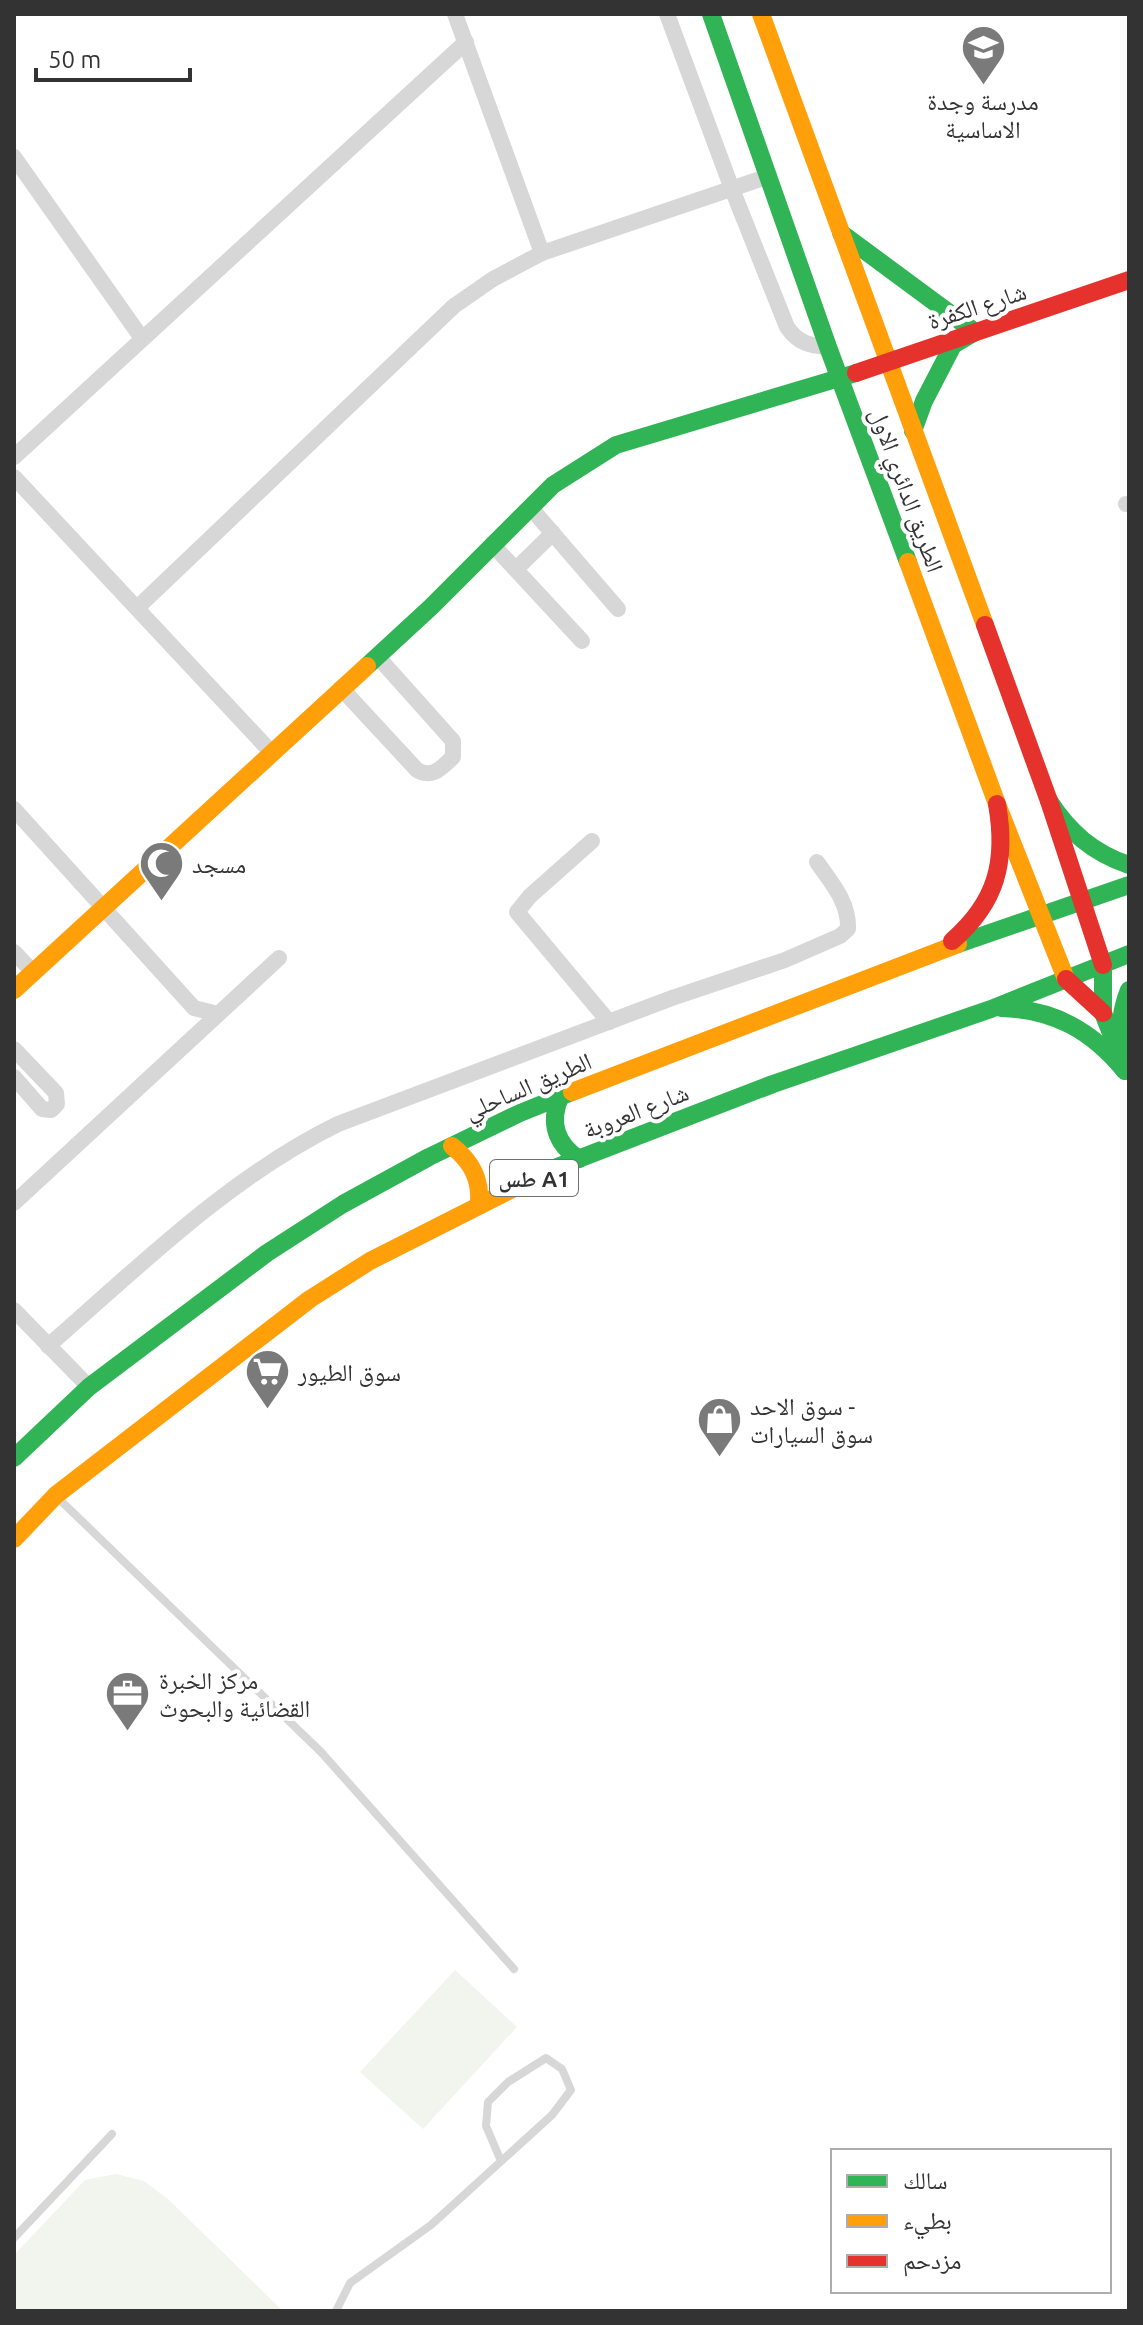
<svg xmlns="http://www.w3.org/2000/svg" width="1143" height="2325" viewBox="0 0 1143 2325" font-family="Ubuntu,'Noto Naskh Arabic',sans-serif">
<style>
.green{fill:#f1f5ed}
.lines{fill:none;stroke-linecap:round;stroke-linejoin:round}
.lane{stroke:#d7d7d7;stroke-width:8}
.street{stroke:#d7d7d7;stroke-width:16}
.fast{stroke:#30b455;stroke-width:18}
.slow{stroke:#ff9f0a;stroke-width:18}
.jam{stroke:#e5322d;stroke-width:18}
.labels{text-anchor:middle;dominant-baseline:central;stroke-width:8;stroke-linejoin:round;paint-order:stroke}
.shield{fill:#fff;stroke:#707070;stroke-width:2}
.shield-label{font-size:22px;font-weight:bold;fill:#333}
.poi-label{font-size:24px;fill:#333;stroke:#fff;text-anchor:start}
.street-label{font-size:24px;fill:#333;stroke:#fff}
</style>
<rect width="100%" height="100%" fill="#fff"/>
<g class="green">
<polygon points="455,1970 517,2027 423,2129 360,2072"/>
<polygon points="116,2174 144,2181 169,2200 283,2311 14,2311 14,2255 85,2180"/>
</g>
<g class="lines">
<g class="lane">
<polyline points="59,1499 321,1752 514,1969"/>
<polyline points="14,2238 112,2134"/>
<polyline points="336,2311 350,2283 431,2225 552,2115 571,2090 562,2069 546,2058 508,2082 488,2102 486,2126 501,2161"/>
</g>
<g class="street">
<polyline points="455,14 542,253"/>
<path d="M667,14L732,189L787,327C798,343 810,346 828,347"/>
<polyline points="14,157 141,337"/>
<polyline points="14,457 466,42"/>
<polyline points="14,477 272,753"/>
<polyline points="1126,504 1129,504"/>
<polyline points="530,507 618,609"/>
<polyline points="492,544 582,641"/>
<polyline points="516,569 553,533"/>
<polyline points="137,608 454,306 493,279 542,253 769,176"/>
<path d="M341,688L417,770C433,779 441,768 453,757V741L377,656"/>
<polyline points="14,809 194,1008 218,1014"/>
<polyline points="592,841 530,896 517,912 609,1022"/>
<polyline points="14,952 33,972"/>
<polyline points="14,1049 56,1093 57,1104 51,1110 42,1109 14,1077"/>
<polyline points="14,1203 279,958"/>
<polyline points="14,1310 89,1387"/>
<path d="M48,1346C140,1266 228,1178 338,1124L672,998L785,960L840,936L848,929C849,902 832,884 817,862"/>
</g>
<g class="fast">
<polyline points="711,14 828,347 908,562"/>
<polyline points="841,233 975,332 953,345 924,401 913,431"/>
<polyline points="367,666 431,607 553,485 616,445 856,373"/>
<path d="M1049,801C1069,832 1093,853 1129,865"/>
<polyline points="958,944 1129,885"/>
<polyline points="1103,965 1103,1013 1118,1051"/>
<path d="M1001,1008C1054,1009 1092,1031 1125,1071"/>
<path d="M1125,1071C1119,1043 1118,1017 1129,990"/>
<path d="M560,1097C549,1123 556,1144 579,1159"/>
<polyline points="518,1186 547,1171 773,1084 991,1009 1129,954"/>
<polyline points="14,1458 89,1387 267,1253 343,1204 429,1157 520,1113 572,1092"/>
</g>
<g class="slow">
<polyline points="761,14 985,625"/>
<polyline points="908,562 997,804 1066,979"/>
<polyline points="14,990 367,666"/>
<polyline points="572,1092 958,944"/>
<path d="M452,1146C472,1162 481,1179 479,1205"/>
<polyline points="14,1539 56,1495 310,1299 370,1261 518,1186"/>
</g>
<g class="jam">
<polyline points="856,373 1129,280"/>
<polyline points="985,625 1049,801 1103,965"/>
<path d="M952,941C997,902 1007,861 997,804"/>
<polyline points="1066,979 1103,1013"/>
</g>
</g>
<defs>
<symbol id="school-pin" viewBox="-11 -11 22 30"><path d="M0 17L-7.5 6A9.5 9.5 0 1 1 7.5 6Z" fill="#7a7a7a" stroke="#fff"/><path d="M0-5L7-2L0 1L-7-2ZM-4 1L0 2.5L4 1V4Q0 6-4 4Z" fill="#fff"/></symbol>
<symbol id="mosque-pin" viewBox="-11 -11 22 30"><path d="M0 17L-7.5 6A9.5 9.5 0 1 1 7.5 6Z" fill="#7a7a7a" stroke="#fff"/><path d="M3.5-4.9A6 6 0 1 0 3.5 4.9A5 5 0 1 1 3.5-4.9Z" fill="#fff"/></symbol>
<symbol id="supermarket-pin" viewBox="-11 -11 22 30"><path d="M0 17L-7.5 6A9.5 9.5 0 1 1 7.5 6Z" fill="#7a7a7a" stroke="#fff"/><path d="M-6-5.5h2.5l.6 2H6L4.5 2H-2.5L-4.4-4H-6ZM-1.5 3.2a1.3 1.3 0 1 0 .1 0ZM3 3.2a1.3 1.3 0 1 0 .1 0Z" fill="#fff"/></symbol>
<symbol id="shop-pin" viewBox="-11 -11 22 30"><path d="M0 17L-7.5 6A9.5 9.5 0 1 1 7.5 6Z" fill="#7a7a7a" stroke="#fff"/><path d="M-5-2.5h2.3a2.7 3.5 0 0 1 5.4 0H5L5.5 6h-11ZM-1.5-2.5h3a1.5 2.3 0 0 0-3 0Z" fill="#fff"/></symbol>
<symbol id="office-pin" viewBox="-11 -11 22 30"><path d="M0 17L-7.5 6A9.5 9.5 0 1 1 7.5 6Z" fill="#7a7a7a" stroke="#fff"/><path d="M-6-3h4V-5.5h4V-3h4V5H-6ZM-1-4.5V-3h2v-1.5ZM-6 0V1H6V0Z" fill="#fff"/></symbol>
</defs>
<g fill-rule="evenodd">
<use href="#school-pin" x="958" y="22" width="51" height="69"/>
<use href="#mosque-pin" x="136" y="838" width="51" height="69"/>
<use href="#supermarket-pin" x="242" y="1346" width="51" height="69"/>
<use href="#shop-pin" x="694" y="1394" width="51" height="69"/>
<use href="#office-pin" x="102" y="1668" width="51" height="69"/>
</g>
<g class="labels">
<rect class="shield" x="490" y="1160" width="88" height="36" rx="6"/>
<g class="shield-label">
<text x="534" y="1178">طس A1</text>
</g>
<g class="poi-label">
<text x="983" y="101" text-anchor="middle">مدرسة وجدة<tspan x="983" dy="28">الاساسية</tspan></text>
<text x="192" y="864">مسجد</text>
<text x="298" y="1372">سوق الطيور</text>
<text x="750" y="1406">سوق الاحد -<tspan x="750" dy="28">سوق السيارات</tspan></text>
<text x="159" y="1680">مركز الخبرة<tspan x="159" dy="28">القضائية والبحوث</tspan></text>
</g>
<g class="street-label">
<text transform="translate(977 306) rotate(-18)">شارع الكفرة</text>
<text transform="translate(907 490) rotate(70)">الطريق الدائري الاول</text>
<text transform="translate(528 1086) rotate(-23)">الطريق الساحلي</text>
<text transform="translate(636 1111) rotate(-21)">شارع العروبة</text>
</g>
</g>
<rect width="1143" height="2325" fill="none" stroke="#333333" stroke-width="32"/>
<rect x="831" y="2149" width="280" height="144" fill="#ffffff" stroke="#adadad" stroke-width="2"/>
<rect x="847" y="2175" width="40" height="12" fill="#30b455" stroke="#adadad" stroke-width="2"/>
<text x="903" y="2189" font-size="24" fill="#333333">سالك</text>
<rect x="847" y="2215" width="40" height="12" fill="#ff9f0a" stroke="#adadad" stroke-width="2"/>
<text x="903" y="2229" font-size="24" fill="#333333">بطيء</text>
<rect x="847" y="2255" width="40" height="12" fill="#e5322d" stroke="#adadad" stroke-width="2"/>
<text x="903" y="2269" font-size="24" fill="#333333">مزدحم</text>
<path d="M36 68v12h154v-12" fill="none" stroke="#333333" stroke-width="4"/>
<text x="48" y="68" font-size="24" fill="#333333" stroke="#ffffff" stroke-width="6" paint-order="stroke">50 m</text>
</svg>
